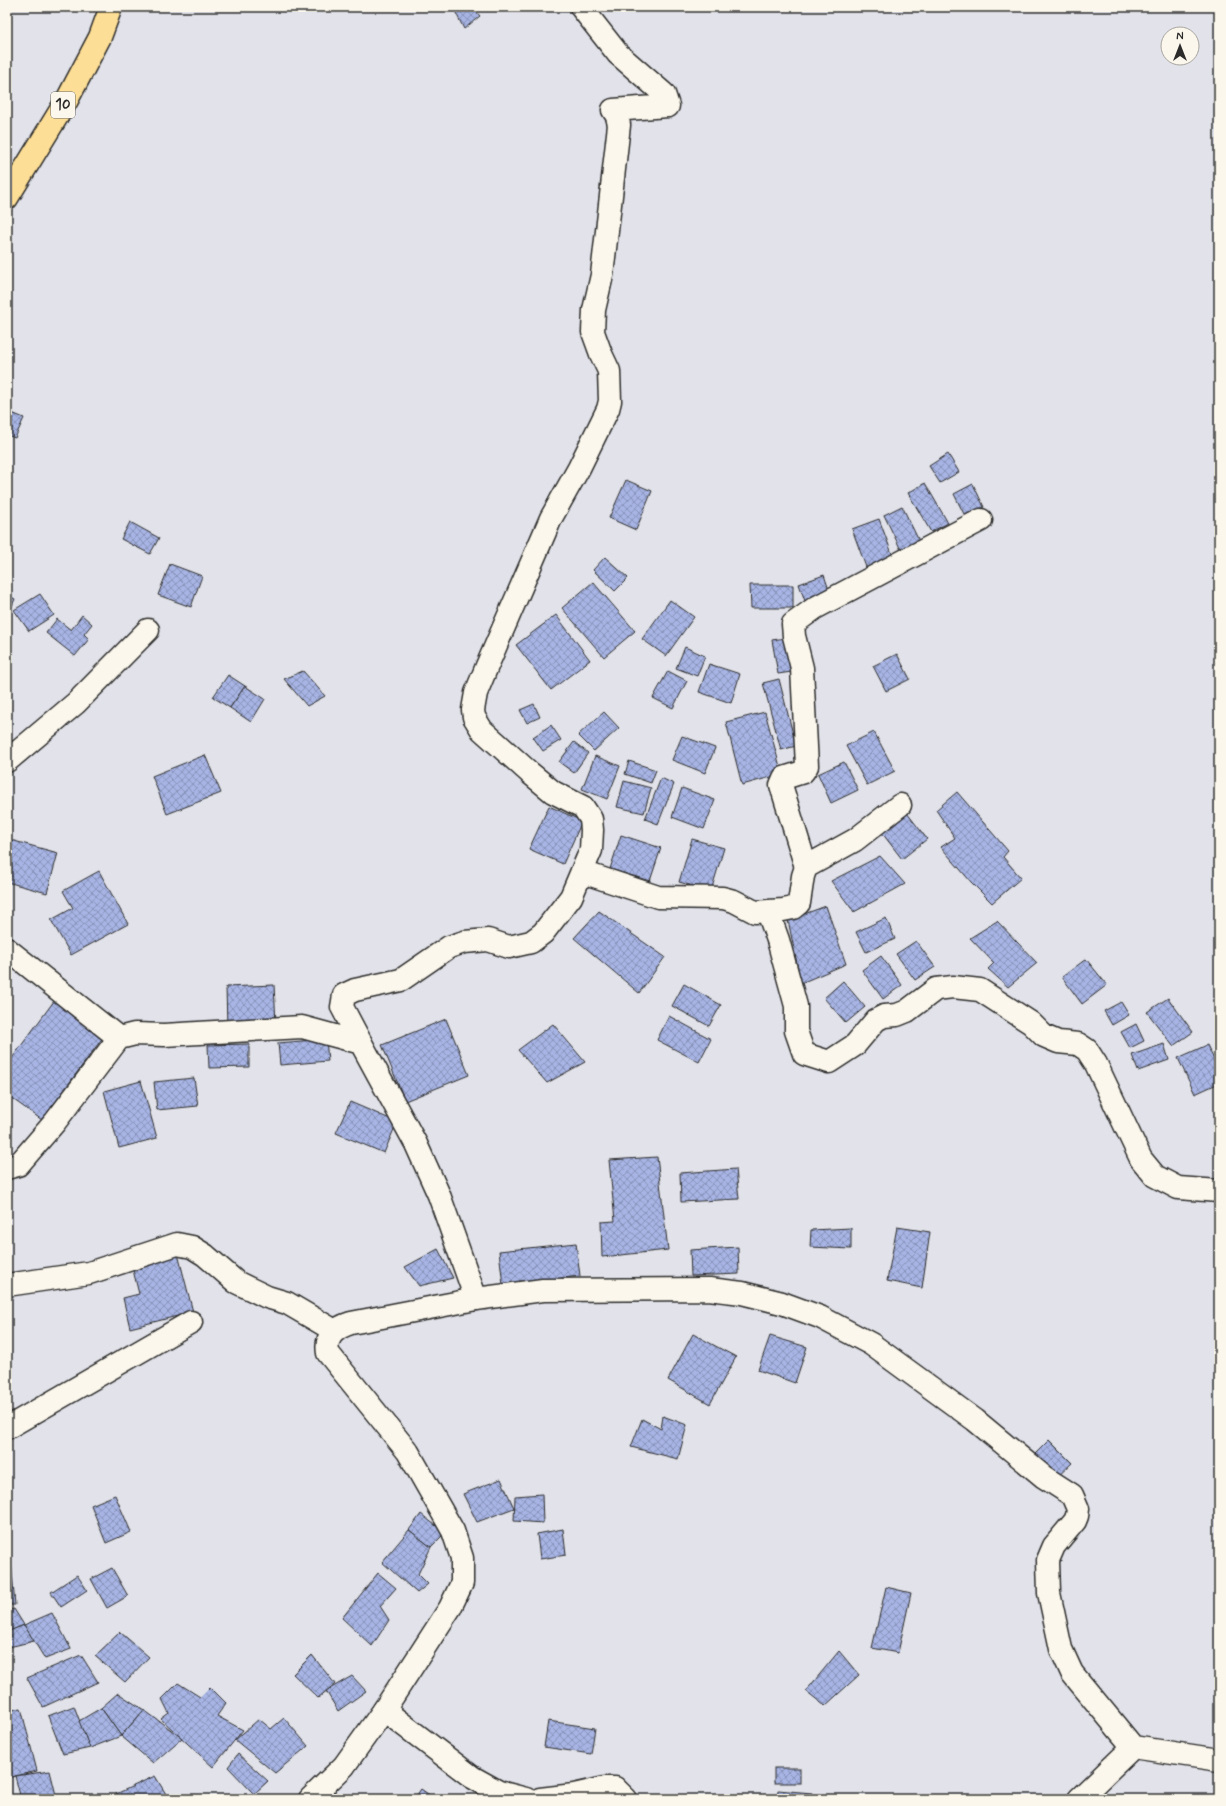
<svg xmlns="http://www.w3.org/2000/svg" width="1226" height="1806" viewBox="0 0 1226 1806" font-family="Mynerve,sans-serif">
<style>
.building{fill:url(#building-cross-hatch);stroke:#2b2b2b}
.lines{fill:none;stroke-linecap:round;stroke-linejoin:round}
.street-casing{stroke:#2b2b2b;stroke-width:25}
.highway-casing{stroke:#2b2b2b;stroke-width:25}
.street{stroke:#fbf7ec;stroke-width:22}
.highway{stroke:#fdde96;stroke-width:22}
.labels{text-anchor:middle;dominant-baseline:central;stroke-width:3.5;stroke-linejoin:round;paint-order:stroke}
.shield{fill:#fbf7ec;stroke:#696865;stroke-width:1}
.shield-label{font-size:15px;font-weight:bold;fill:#2b2b2b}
</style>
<defs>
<pattern id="building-cross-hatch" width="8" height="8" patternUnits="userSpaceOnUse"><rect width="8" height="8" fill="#a7b4e4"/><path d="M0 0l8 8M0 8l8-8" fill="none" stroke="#8893b9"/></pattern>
</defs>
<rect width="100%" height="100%" fill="#e2e3ea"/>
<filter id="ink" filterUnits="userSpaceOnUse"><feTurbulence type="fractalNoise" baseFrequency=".025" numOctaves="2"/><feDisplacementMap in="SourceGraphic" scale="8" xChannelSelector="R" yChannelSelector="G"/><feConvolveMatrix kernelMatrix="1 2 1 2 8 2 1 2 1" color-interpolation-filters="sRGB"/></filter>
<g filter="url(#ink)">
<g class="building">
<polygon points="453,7 472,7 480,16 464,29"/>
<polygon points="7,411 24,418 15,438 7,435"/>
<polygon points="948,454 959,472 940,483 929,466"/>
<polygon points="626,480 652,491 636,530 609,518"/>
<polygon points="925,483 948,523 931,532 908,493"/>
<polygon points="973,484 984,507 965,516 954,494"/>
<polygon points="902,506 920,543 902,552 884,515"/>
<polygon points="879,519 894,559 867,570 852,529"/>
<polygon points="130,522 159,538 150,554 121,539"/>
<polygon points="605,557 628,578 615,591 593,570"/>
<polygon points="170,564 202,576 191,607 158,595"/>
<polygon points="824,575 830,593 805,601 799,584"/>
<polygon points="593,582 635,631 604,657 562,608"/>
<polygon points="750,585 793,585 793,608 751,608"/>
<polygon points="40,594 54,615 29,631 14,610"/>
<polygon points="7,595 15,599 7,617"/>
<polygon points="670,600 694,617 666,656 642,639"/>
<polygon points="82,615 92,624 84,634 89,639 75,656 46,633 57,619 71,630"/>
<polygon points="556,615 590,660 551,690 516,645"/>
<polygon points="792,637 798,671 778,674 772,640"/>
<polygon points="685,647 705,656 697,676 676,668"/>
<polygon points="897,654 910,679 886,691 873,666"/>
<polygon points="709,664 740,674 731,703 699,692"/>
<polygon points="303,671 325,696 307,706 284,679"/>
<polygon points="668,671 687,681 673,708 653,698"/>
<polygon points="228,675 245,686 230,708 213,697"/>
<polygon points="779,679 796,746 781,750 763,683"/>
<polygon points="245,686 265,699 251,722 230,708"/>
<polygon points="534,704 540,717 527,723 520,710"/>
<polygon points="604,712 619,728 594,751 578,735"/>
<polygon points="765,712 782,774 742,785 726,722"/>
<polygon points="551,725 561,740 543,751 533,737"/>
<polygon points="874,732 895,771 867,785 846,746"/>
<polygon points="682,736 715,748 705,773 672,760"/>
<polygon points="574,742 588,753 574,773 559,762"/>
<polygon points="205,755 221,793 167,814 152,776"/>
<polygon points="595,756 620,766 607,799 582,789"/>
<polygon points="629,761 656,770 651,783 625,774"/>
<polygon points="844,762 858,790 831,803 818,774"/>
<polygon points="661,778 674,784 658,824 645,819"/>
<polygon points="624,781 651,788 644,813 617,807"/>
<polygon points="682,788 715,800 704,829 672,817"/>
<polygon points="957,792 1008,851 1003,857 1021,878 992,903 971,882 941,847 955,838 936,810"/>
<polygon points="549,806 582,821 563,864 529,849"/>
<polygon points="907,813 927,839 902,859 882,833"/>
<polygon points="621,835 661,848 650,881 610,869"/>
<polygon points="7,839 58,853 47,893 7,882"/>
<polygon points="692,839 724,848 711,891 679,882"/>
<polygon points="880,856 905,884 854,912 831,881"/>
<polygon points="99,871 128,924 71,955 51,920 73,908 63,891"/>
<polygon points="826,906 846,964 801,983 788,920"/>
<polygon points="599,911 665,957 639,993 574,938"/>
<polygon points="886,918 895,939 866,952 856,932"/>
<polygon points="997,921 1037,963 1008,987 988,969 994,963 970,938"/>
<polygon points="916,941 935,967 915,980 896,954"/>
<polygon points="881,956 902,985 883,999 862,970"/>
<polygon points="1086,959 1107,985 1082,1004 1062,977"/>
<polygon points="843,981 865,1007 846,1023 824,998"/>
<polygon points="684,984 721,1005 709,1026 672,1006"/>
<polygon points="274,985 276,1023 227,1026 226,987"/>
<polygon points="1168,998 1193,1032 1173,1046 1147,1012"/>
<polygon points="54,1001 104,1036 42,1120 7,1095 7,1065"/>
<polygon points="1121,1002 1129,1015 1112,1025 1104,1011"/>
<polygon points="669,1016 711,1039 699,1062 657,1040"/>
<polygon points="446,1019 469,1075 405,1101 382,1045"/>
<polygon points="553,1024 585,1062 547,1083 518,1050"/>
<polygon points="1136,1024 1144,1041 1130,1048 1121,1032"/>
<polygon points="326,1039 328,1061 280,1065 278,1043"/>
<polygon points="249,1044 249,1067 209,1068 208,1045"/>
<polygon points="1164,1044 1169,1060 1138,1071 1132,1055"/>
<polygon points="1207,1045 1219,1070 1219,1083 1195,1094 1178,1058"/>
<polygon points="194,1078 198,1106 157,1110 154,1082"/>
<polygon points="141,1081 157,1138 119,1148 104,1091"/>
<polygon points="350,1102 397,1122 384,1153 336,1133"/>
<polygon points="657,1157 668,1250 602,1257 601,1222 615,1221 609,1160"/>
<polygon points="736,1169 739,1199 681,1202 680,1173"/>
<polygon points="897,1227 930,1232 922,1288 887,1281"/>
<polygon points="851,1228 851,1249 810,1247 811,1230"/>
<polygon points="576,1243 580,1276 503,1285 499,1251"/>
<polygon points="738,1247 739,1274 691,1276 690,1250"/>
<polygon points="438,1249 453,1278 419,1286 405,1267"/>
<polygon points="178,1254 193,1312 130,1328 123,1298 139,1294 132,1266"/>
<polygon points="693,1334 736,1357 710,1404 668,1380"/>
<polygon points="770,1336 807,1347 795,1383 758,1370"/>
<polygon points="663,1416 687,1425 678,1459 631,1447 642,1419 661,1429"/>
<polygon points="1049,1440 1072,1463 1056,1478 1034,1455"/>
<polygon points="501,1479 514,1508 477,1522 463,1494"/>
<polygon points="542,1494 543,1523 514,1521 515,1496"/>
<polygon points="115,1495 131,1532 106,1543 91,1505"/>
<polygon points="421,1514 445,1533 431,1547 409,1530"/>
<polygon points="563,1529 566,1555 540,1559 537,1534"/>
<polygon points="409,1530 431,1547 418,1574 428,1584 417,1593 382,1562"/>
<polygon points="7,1550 10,1550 15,1605 7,1605"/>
<polygon points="112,1568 128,1596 107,1608 91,1579"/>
<polygon points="378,1573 396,1588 380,1606 389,1620 372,1646 342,1618"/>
<polygon points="77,1575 87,1590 61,1607 51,1592"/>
<polygon points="886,1587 911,1593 898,1653 872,1648"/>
<polygon points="14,1609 24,1625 7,1632 7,1611"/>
<polygon points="52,1613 71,1649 45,1659 24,1625"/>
<polygon points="24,1625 34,1641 9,1647 7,1643 7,1632"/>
<polygon points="120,1632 149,1657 125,1682 95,1656"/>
<polygon points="839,1651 859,1675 825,1706 806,1691"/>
<polygon points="81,1655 98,1682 43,1707 27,1678"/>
<polygon points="312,1655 335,1684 318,1698 293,1674"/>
<polygon points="352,1676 366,1691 338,1711 326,1691"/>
<polygon points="178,1683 200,1697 210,1687 226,1703 217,1716 243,1730 213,1767 161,1719 169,1713 162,1699"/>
<polygon points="118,1693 144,1710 121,1736 101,1708"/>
<polygon points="74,1706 90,1748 63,1754 48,1716"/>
<polygon points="21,1708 37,1771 7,1778 7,1711"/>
<polygon points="101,1708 121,1736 90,1748 79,1721"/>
<polygon points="144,1710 182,1738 153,1763 121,1736"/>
<polygon points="284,1718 308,1746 275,1773 235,1740 259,1719 271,1729"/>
<polygon points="548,1721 595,1728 591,1754 544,1747"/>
<polygon points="238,1754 268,1781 254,1794 228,1767"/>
<rect x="774" y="1768" width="26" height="15"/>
<polygon points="50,1771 57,1799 21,1799 15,1776"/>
<polygon points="155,1776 169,1799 118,1799 116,1794"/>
<polygon points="421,1789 435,1799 414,1799"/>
<polygon points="778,1790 812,1793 812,1799 777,1799"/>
</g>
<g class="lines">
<defs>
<g id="street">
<polyline points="7,761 76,703 148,630"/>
<polyline points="806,867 781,785 784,778 803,772 807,766 802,668 794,636 793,624 815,608 981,520"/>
<polyline points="582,872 658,897 723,898 734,901 755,912 783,910 793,908 799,903 803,876 806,867 855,840 900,805"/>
<polyline points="768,912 778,940 796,1006 796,1031 804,1054 829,1062 855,1045 876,1020 884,1016 897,1015 907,1011 936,989 953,987 980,990 1031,1023 1044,1036 1058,1042 1078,1044 1087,1050 1096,1064 1141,1159 1155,1176 1178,1188 1219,1191"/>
<polyline points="7,949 119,1038"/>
<polyline points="361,1043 342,1007 344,995 355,990 401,980 449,947 464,942 488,940 509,947 531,942 543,933 571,897 591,850 592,830 591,819 583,807 553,792 530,773 482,730 474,717 473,710 476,693 487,666 551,518 579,468 608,409 610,401 609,371 601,354 593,332 594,310 602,275 619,125 617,116 613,110 668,106 664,94 618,54 581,7"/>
<polyline points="7,1168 18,1165 55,1122 119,1038 135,1034 164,1035 302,1027 361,1043 416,1144 439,1195 476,1299"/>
<polyline points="7,1285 89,1273 177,1244 192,1247 205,1255 236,1282 267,1297 287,1303 335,1331"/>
<polyline points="7,1428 191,1322"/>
<polyline points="384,1710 472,1777 499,1792 526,1799"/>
<path d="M310,1799L344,1766L384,1710L450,1608L462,1583V1558L453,1531L408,1452L328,1353C325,1336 335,1328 351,1323L476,1299L543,1290L709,1289L742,1293L782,1303L820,1317L871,1344L975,1420L1044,1477L1072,1495L1078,1509L1077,1516L1075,1521L1054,1546L1048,1560L1049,1593L1061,1649L1072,1673L1133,1747L1219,1760"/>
<polyline points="540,1799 574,1795 605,1788 615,1788 626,1799"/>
<polyline points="1079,1799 1133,1747"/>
</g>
<polyline id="highway" points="7,198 67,100 100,37 111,7"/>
</defs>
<use href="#street" class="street-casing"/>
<use href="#highway" class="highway-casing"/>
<use href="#street" class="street"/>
<use href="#highway" class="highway"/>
</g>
</g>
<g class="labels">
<rect class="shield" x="51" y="92" width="24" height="26" rx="3"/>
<g class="shield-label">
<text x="63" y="105">10</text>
</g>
</g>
<rect width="1226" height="1806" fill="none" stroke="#fbf7ec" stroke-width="24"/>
<rect x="12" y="12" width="1202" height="1782" fill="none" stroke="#2b2b2b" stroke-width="1.5" filter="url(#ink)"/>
<g transform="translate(1180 46)"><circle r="19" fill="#fbf7ec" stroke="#a8a59f"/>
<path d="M0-3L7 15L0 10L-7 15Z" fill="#2b2b2b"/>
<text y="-6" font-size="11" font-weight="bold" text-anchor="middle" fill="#2b2b2b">N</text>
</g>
</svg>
